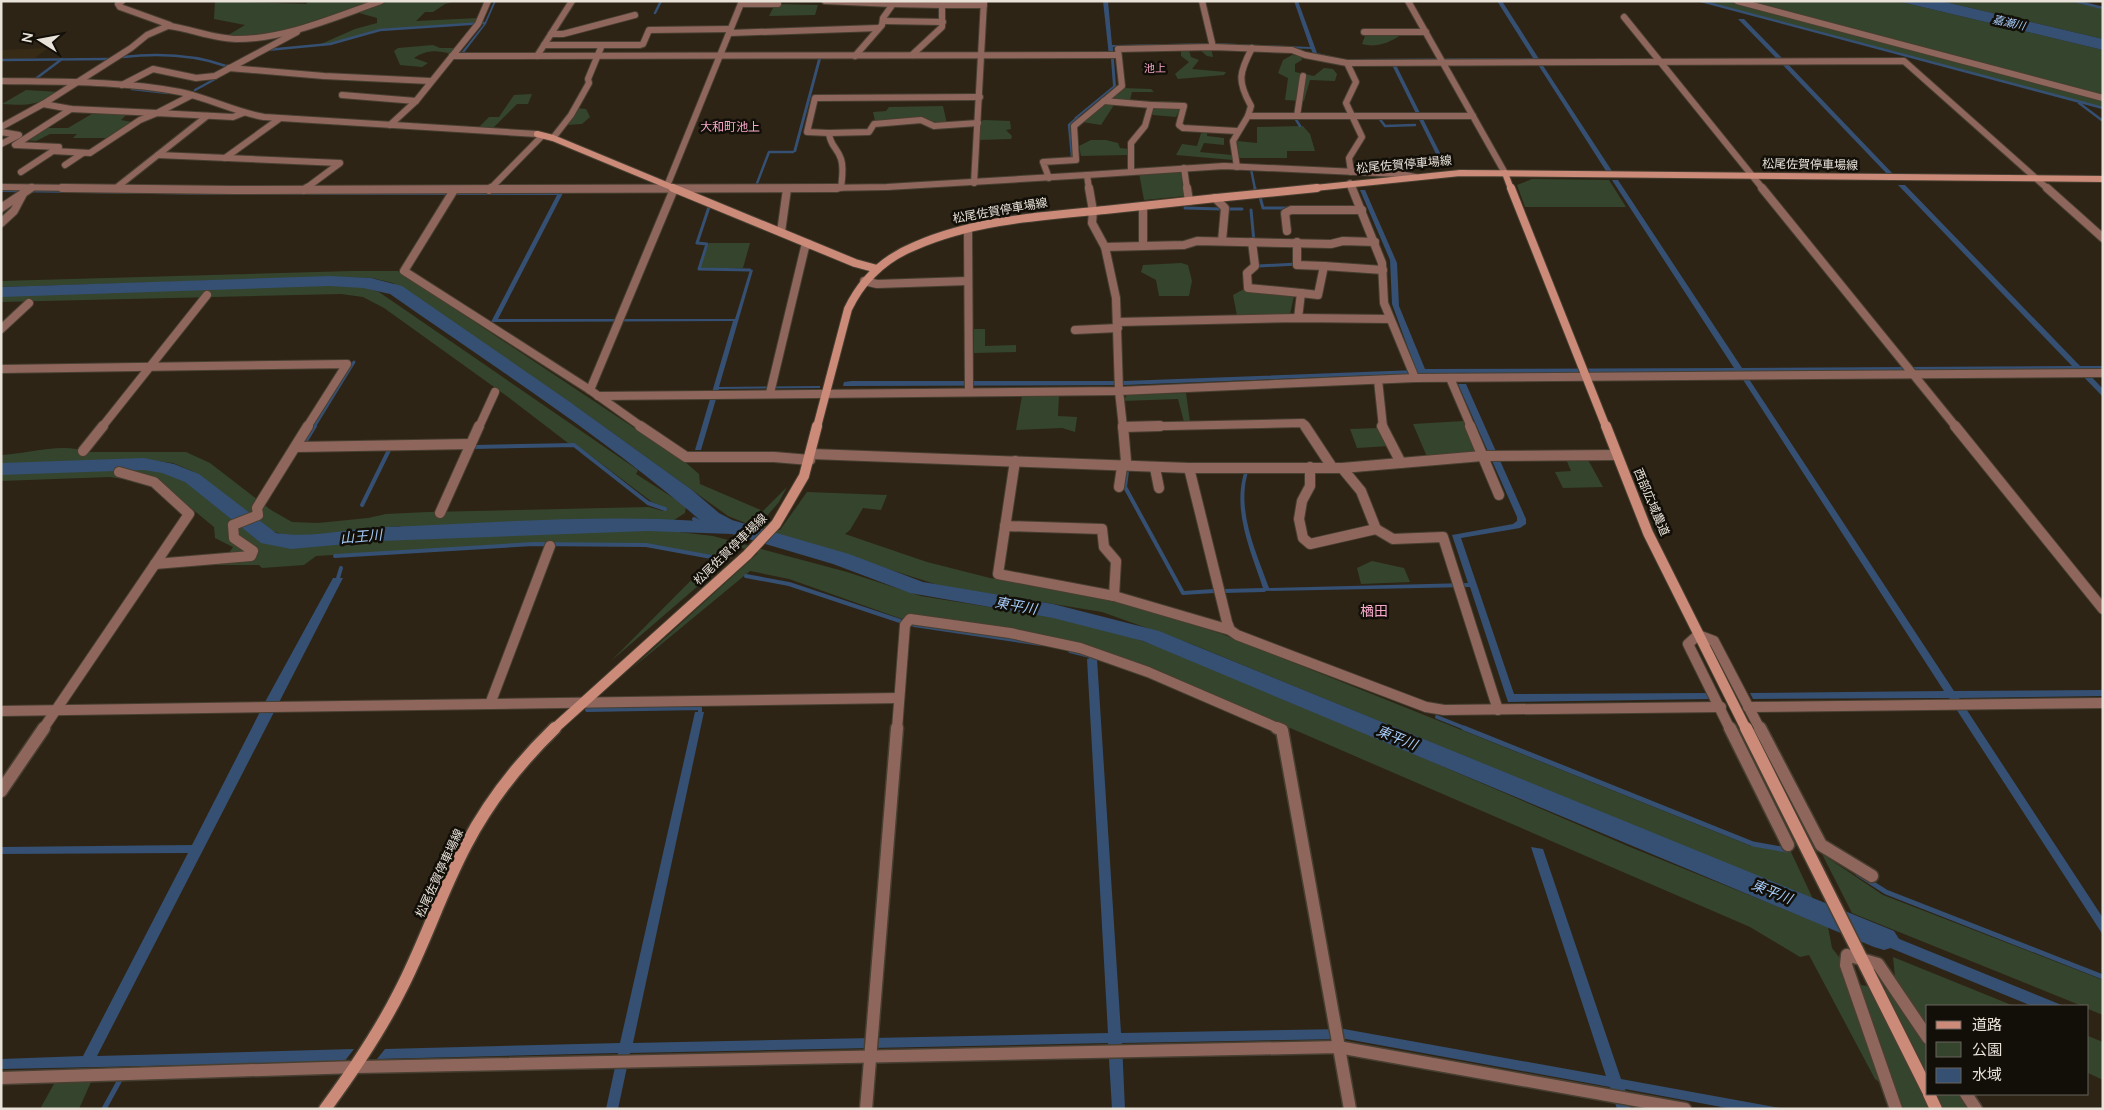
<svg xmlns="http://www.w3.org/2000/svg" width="2104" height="1110" viewBox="0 0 2104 1110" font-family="Manrope,'Noto Sans JP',sans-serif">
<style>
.built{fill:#372b16}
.green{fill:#35442c}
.water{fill:#355072}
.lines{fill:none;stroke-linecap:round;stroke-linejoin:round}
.stream-far3{stroke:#355072;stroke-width:2.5}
.stream-far2{stroke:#355072;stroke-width:3}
.stream-far1{stroke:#355072;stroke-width:4}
.stream{stroke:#355072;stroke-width:5}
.river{fill:#355072;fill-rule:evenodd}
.street-far3-casing{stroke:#473f31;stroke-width:8}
.street-far2-casing{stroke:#473f31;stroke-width:10}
.street-far1-casing{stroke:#473f31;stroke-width:12}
.street-casing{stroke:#473f31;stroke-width:15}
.secondary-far3-casing{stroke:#473f31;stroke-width:8}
.secondary-far2-casing{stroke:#473f31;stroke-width:10}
.secondary-far1-casing{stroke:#473f31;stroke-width:12}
.secondary-casing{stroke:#473f31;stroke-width:15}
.street-far3{stroke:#8f665c;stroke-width:6}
.street-far2{stroke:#8f665c;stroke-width:8}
.street-far1{stroke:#8f665c;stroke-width:10}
.street{stroke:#8f665c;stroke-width:12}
.secondary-far3{stroke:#cc8a79;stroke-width:6}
.secondary-far2{stroke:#cc8a79;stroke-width:8}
.secondary-far1{stroke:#cc8a79;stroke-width:10}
.secondary{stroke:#cc8a79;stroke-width:12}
.labels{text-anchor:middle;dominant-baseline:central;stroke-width:5;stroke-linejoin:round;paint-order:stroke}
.far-water-label{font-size:11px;font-style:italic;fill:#a5caf8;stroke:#120e08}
.far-neighbourhood-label{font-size:11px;fill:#f6a8ca;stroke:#120e08}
.far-quarter-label{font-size:12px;fill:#f6a8ca;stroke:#120e08}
.street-label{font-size:12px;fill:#e8e2d9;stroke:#120e08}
.water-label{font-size:14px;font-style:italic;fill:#a5caf8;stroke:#120e08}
.neighbourhood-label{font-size:14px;fill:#f6a8ca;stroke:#120e08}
</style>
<rect width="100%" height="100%" fill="#2d2416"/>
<polygon class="built" points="48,48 35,58 1,60 1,50"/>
<g class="green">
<polygon points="215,1 306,4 309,1 378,1 275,33 225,37 245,25 214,19"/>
<polygon points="383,1 457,1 445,4 433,12 425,12 416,21 479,18 477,24 381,30 331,45 321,44 355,29 377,23 377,18 352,11"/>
<polygon points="1704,1 1897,1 2103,50 2103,108"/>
<polygon points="1941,1 2072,1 2103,8 2103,39"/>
<polygon points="775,4 818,5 815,15 769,16"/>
<path d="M1366,33L1402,34C1390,43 1376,48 1362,44Z"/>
<path d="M433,45L440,48H458L451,54C436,50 427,50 414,58L428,63L422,67L400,65L394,51L398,48Z"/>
<polygon points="1211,48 1213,57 1207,56 1199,49 1189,50 1191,57 1199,60 1192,69 1226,72 1224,75 1178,79 1175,74 1189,62 1181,56 1181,50"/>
<polygon points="1292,55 1301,56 1302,60 1295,64 1295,72 1314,76 1324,68 1333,69 1337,74 1335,81 1310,80 1304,101 1285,100 1288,78 1278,73 1283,60"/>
<polygon points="1123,88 1151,89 1154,92 1132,92 1130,100 1183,102 1176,117 1153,115 1149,108 1114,105 1101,125 1082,122"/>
<path d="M26,90L60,92C38,105 28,106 2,104Z"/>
<polygon points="532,94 528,104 517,104 492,129 478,128 489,117 499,117 514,95"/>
<polygon points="943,106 947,124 935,125 926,120 875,121 873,112 886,111 889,107"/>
<polygon points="577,108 586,109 590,117 582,124 567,125"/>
<polygon points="95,112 127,114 121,120 132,122 106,138 73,138 77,134 50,134 36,141 24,140 44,128 68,128"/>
<polygon points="984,120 1010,121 1011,129 1006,130 1012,136 1011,139 979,140 981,121"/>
<polygon points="1303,126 1310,134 1315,151 1287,151 1287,158 1239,158 1237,141 1257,143 1257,127"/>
<polygon points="1202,130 1207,131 1207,136 1224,138 1224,145 1204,143 1200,152 1232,155 1233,160 1176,155 1182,144 1197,146"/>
<polygon points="1091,140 1106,140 1118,143 1120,148 1129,149 1128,155 1081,156 1079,146"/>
<polygon points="1182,171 1186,196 1144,200 1139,173"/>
<polygon points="1532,179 1609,180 1626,207 1525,207 1517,185"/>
<polygon points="709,243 750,243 743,268 700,268"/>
<polygon points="1181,263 1188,265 1192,281 1189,296 1159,296 1156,280 1141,272 1143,265"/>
<polygon points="351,271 398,271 684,461 699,474 700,484 763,511 787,487 779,502 761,523 780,530 807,492 887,495 881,510 863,508 850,530 845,534 927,562 990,578 1110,598 1222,634 1751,846 1791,852 1813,899 1189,643 1102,612 938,585 832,551 778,536 728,516 574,405 393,283 372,278 333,277 1,287 1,281"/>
<path d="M331,285L364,287L379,292L638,470L636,474L686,506L685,513L674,520L404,530L400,526L346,531L344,533C303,537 290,541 251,522L255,518L192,471L173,463L148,460L1,465V455C28,454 62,442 88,452H186L210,463L271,510L292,522L318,523L368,518L386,514L428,512L649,507L663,511L667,508L652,502L574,443H568L508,397L384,308L363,297L341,294L1,302V296Z"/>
<polygon points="1244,289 1294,296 1290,314 1237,316 1233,295"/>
<polygon points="974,329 985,329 985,346 1016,345 1016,352 974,353"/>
<polygon points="1186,393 1190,422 1184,422 1178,399 1123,401 1127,395"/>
<polygon points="1022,396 1059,396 1058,416 1077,417 1075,432 1062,428 1016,430"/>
<polygon points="1464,421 1478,455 1428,459 1413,424"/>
<polygon points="1379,428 1389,446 1357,448 1350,429"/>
<polygon points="1587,458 1603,487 1563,488 1555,472 1571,471 1566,459"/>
<polygon points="52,469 157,470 177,475 258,540 286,546 397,537 637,527 713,536 847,572 921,596 1074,621 1134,638 1193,659 1630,847 1828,927 1832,948 1861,985 1886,989 1895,977 1893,957 2014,1006 1928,1006 1928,1094 1975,1094 1976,1096 1965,1102 1969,1109 1904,1109 1899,1097 1875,1079 1809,955 1800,957 1750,927 1149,667 913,615 902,619 789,579 750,571 630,670 758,553 742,548 611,661 715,556 647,544 530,543 316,556 304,565 262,568 259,565 184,565 226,557 233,547 215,538 214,527 158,481 148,483 110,477 1,481 1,471"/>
<polygon points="1372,561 1404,568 1410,582 1361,584 1357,568"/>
<polygon points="1822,854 1883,895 2103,980 2103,1015 2088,1009 2088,1006 2082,1006 1852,913"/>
<polygon points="2088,1036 2103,1042 2103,1080 2088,1073"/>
<polygon points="55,1082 91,1082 79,1109 40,1109"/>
</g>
<g class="water">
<polygon points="494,1 496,1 486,24 460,58 1109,56 1103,1 1108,1 1112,45 1216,43 1310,47 1294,1 1298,1 1317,53 1344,59 1533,58 1497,1 1502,1 1539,59 1776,58 1738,19 1744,19 1782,58 1895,58 1897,60 1784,60 1894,175 1888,175 1778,60 1540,61 1612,171 1606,171 1535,60 1394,61 1447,167 1443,168 1390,61 1343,61 1313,54 1311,49 1216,45 1113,47 1116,86 1077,118 1074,118 1113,86 1111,59 821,59 796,152 793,152 818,59 456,59 484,24"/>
<polygon points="1897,1 1941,1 2103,39 2103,50"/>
<polygon points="1612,180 1618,180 1742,368 2072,366 1898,185 1905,185 2080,366 2103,366 2103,370 2085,370 2103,389 2103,397 2077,370 1745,373 1954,691 2103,690 2103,696 1959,698 2103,918 2103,935 1949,698 1753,699 1750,693 1944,691 1738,372 1405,374 1124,385 843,386 844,382 852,381 1124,381 1416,370 1392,304 1390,260 1360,190 1365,190 1397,263 1399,306 1425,369 1734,368"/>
<polygon points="1,189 227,194 563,193 498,319 735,319 750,270 753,270 719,387 820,386 820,388 719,389 701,450 695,450 733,321 491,322 557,195 225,195 1,192"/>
<path d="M1458,384H1466L1526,519V524L1520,528L1461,538L1514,694L1708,693L1711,699L1508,702L1470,587L1264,591C1252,554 1231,510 1245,470L1249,469C1235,508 1256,552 1269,588L1468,583L1452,535L1513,524L1517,521V517Z"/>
<polygon points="333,578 343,578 97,1056 354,1049 344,1062 1,1069 1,1059 83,1056 188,853 1,854 1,847 192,845 265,702"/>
<polygon points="1087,659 1097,659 1121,1033 1344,1029 1606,1076 1531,847 1543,849 1621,1079 1786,1109 1732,1109 1625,1089 1631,1109 1617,1109 1610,1087 1346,1039 1122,1043 1125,1109 1112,1109 1108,1043 630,1053 618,1109 606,1109 618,1053 377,1059 385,1049 620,1043 695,712 704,712 633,1043 1108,1033"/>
<polygon points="1855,921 2064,1006 2032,1006 1861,936"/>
</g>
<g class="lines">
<g class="stream-far3">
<polyline points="1701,1 2103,108"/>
<polyline points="2075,1 2103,8"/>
<polyline points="655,13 661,1"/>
<polyline points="267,50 330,44 380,30 484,23"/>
<path d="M123,57C159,53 192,54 226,66"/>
<polyline points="1,60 109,59"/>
<polyline points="34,80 62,59"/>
<polyline points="132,89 168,93"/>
<polyline points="195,90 217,78"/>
<polyline points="2079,103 2103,121"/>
<polyline points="1299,118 1295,118 1300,126"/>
<polyline points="1379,118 1385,126 1415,125"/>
<polyline points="1072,157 1069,125 1077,118"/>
<polyline points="1251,169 1255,189"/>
<polyline points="756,186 769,152 793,152"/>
</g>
<g class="stream-far2">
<polyline points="1255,188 1255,190"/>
<polyline points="1260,197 1263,208 1290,208"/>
<polyline points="709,207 697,243 707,244 699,269 750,270"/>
<polyline points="1185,208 1221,209"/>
<polyline points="1228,209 1242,209"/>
<polyline points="1251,210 1254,242"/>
<polyline points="1257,262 1258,266 1297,264"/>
<polyline points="314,427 354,362"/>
</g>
<g class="stream-far1">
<polyline points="304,444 315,426"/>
<polyline points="473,447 574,445 648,503 665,509"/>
<polyline points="1127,471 1125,487 1183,593 1214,591"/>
<polyline points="362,505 390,448"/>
<polyline points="694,519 712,528"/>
<polyline points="335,556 533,544 646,545 717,558"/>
<polyline points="746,576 789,584 900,621"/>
<polyline points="338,578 341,568"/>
<polyline points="1224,591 1264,590"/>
<polyline points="914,625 1041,644"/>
<polyline points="1070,651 1090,656 1092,662"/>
<polyline points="587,710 700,708 700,712"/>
<polyline points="1437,717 1467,729"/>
</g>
<g class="stream">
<polyline points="1464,728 1753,844 1787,850"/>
<polyline points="1858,874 1886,892 2103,977"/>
<polyline points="104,1109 121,1078"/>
</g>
<path class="river" d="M329,276L371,278L402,286L570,402L692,490L719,513L732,520L849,554L923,582L1053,604L1159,631L1894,931L1899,939L1894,947L1884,950L1874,947L1143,641L1053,618L910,593L833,564L732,534L647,531L380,541L291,549L261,543L185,482L162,473L144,470L1,475V463L144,458L174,464L199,474L276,533C311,539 350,528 386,527C491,523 596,514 701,521C604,437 494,367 390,294L363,288L329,286L1,297V287Z"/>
<defs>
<g id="street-far3">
<polyline points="122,1 118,4 120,7 170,25 147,35 131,48 43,104 71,109 157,113 192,95"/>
<polyline points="825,1 893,4"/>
<polyline points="894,1 893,4 942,5"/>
<polyline points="1202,1 1213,47"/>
<polyline points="1408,1 1505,173"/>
<polyline points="1737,1 2103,98"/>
<polyline points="741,4 778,4"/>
<polyline points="1624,17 1763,189"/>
<polyline points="884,21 943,22"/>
<path d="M169,26C192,29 214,39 237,39C286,39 335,17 381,1"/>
<polyline points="1364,32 1426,32"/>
<polyline points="730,33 878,28"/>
<polyline points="551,34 563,34 635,15"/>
<polyline points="544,45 602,45"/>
<polyline points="912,55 942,27 942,5 984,5"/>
<polyline points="452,56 1117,55"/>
<polyline points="537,56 572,1"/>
<polyline points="855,56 882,25 883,18 893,4"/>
<polyline points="1347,63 1356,82 1346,103 1362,137 1349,158 1351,172"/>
<polyline points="229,68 324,76 430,81"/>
<path d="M1,81C61,82 121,81 180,92C209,98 235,112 264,117L537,134"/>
<polyline points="122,85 153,69 196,78 215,76 297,32"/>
<polyline points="342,95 416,101"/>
<polyline points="1104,101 1151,105 1145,126 1131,143 1131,172"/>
<polyline points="1151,105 1184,106 1179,125 1183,128 1237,131"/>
<polyline points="71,109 15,145 59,147 53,151 90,153 140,120 157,113 233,117 243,113"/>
<polyline points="1248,116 1473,116"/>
<polyline points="1297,116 1303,76"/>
<polyline points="390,125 416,101 478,24 488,1"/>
<polyline points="1,127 43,104"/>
<polyline points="1,132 19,135 1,144"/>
<polyline points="829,133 807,132 815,98 980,97"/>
<polyline points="553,138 571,115 589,83 588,79 602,45 640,45 643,44 649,30 731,29"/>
<polyline points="158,155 340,163 305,189"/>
<polyline points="225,158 279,119"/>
<polyline points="65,165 83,153"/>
<path d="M1237,167L1233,141L1248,116L1251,106C1237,81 1239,73 1252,48"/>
<polyline points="1184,168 1187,189"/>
<polyline points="21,172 53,151"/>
<polyline points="1087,175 1224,166 1400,174 1415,177"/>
<polyline points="1049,178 1043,162 1076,160 1074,126 1122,86 1118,49 1213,47 1292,50 1305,55 1347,63 1904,61 2048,189"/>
<polyline points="974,183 984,1"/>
<polyline points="1350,183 1352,189"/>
<polyline points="667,186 742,1"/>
<polyline points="1,187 159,189"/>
<polyline points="116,188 207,116"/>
<path d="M841,188C842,179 844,168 841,159C837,147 830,146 829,133L869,132L874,124L921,120L934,126L978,123"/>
<polyline points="29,189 32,187"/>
<polyline points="490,189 542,136"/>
<polyline points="759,189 887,187 1087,175 1089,189"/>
</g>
<g id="street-far2">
<polyline points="62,188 233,190 837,188"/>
<polyline points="1187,188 1189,201"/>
<polyline points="1352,188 1382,263 1384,303 1415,378"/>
<polyline points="1762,188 1956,427"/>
<polyline points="2047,188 2103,238"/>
<polyline points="304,190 307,188"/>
<polyline points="454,190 404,271 590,390 642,427"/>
<polyline points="489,190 491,188"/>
<polyline points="1215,198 1225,208 1222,241"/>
<polyline points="1143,206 1143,246"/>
<polyline points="1,208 31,188"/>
<polyline points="1,223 14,211 23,194"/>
<polyline points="968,229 969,392"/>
<polyline points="1287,231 1285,213 1291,210 1362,210"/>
<polyline points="781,232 787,189"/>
<polyline points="1252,242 1255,266 1247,273 1248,288 1301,293 1298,318"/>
<polyline points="1297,242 1297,265 1324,266"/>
<polyline points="1105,247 1184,245 1197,241 1331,244 1343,241 1375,242"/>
<polyline points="864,281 877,284 967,281"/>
<polyline points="1301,293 1318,295 1324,266 1383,270"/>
<polyline points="1118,322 1298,318 1390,319"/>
<polyline points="1,329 29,303"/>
<polyline points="1075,330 1118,328"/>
<polyline points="1,369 347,364 307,427"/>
<polyline points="1450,378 1471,427"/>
<polyline points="1378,380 1383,427"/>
<polyline points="590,390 674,189"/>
<polyline points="770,393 805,247 809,244"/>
<polyline points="598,396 1119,391 1116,298 1105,247 1092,223 1093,211 1089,188"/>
<polyline points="102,427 207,295"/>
<polyline points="479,427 495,392"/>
<polyline points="1123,427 1303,423 1306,427"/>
<polyline points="1123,427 1119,391 1415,378 2103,373"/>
</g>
<g id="street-far1">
<polyline points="640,426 686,457 774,457 810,460"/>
<polyline points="1305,426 1332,467"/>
<polyline points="1382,426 1401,463"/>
<polyline points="1470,426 1499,495"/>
<polyline points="1955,426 2103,609"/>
<polyline points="1123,427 1160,426"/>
<polyline points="297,447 471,444"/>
<polyline points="83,451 103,426"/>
<polyline points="812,454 1189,468 1342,468 1482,456 1617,455"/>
<polyline points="1015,461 998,574 1114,596 1230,630"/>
<polyline points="1310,467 1310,486 1302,501 1299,519 1303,538 1310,544 1376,529 1393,539 1443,537 1498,710"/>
<polyline points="1155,468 1159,488"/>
<polyline points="1189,468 1227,622 1230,630 1237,635 1426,707 1444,710 1721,707"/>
<polyline points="1342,468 1361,491 1376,529"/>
<polyline points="1119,487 1122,467 1126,461 1123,426"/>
<polyline points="440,513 479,426"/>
<polyline points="1005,526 1102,529 1104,547 1116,561 1114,596"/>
<polyline points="155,564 251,556 253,551 234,538 233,525 258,515 257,508 308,426"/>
<polyline points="490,704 550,546"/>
<polyline points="1748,707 2103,703"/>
<polyline points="1,711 899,698"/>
<polyline points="43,729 189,514 154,482 119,472"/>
<polyline points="897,729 905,625 910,619 1010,633 1080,648 1148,672 1280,729"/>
<polyline points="1730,729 1688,644 1698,635 1714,641 1760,729"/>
</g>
<g id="street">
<polyline points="1277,728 1282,730 1350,1109"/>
<polyline points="1730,728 1788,845"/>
<polyline points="1760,728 1821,845 1872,876"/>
<polyline points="1,791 44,728"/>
<polyline points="1,1078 357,1067 1338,1047 1685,1109"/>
<polyline points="1966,1094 1976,1109"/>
<polyline points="866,1109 897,728"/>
<polyline points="1896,1109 1846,965 1847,955 1878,964 1928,1038"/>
</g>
<g id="secondary-far3">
<polyline points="537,134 553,138 676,189"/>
<polyline points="1505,173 1511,189"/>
<polyline points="1305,189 1460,173 2103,179"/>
</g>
<g id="secondary-far2">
<polyline points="673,188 855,263 877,269"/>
<polyline points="1511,188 1606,427"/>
<path d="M817,427L848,309C862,280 885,258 915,246C974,220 1042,216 1105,210C1176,202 1246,195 1317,188"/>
</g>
<g id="secondary-far1">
<polyline points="1606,426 1648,533 1746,729"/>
<polyline points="554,729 747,555 776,524 804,476 817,426"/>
</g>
<g id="secondary">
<polyline points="1746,728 1928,1091"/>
<polyline points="1929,1094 1936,1109"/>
<path d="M325,1109C353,1071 379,1033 400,991C425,943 441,892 466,845C489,801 520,762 555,728"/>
</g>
</defs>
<use href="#street-far3" class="street-far3-casing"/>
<use href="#street-far2" class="street-far2-casing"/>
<use href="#street-far1" class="street-far1-casing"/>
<use href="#street" class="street-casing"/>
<use href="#secondary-far3" class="secondary-far3-casing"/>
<use href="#secondary-far2" class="secondary-far2-casing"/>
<use href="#secondary-far1" class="secondary-far1-casing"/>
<use href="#secondary" class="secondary-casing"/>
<use href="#street-far3" class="street-far3"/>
<use href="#street-far2" class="street-far2"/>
<use href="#street-far1" class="street-far1"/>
<use href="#street" class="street"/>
<use href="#secondary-far3" class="secondary-far3"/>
<use href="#secondary-far2" class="secondary-far2"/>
<use href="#secondary-far1" class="secondary-far1"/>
<use href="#secondary" class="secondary"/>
</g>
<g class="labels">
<g class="far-water-label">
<text transform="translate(2009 22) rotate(13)">嘉瀬川</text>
</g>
<g class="far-neighbourhood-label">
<text x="1155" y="67">池上</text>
</g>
<g class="far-quarter-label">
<text x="730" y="126">大和町池上</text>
</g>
<g class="street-label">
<text transform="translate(1404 164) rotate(-5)">松尾佐賀停車場線</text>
<text transform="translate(1810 164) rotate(1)">松尾佐賀停車場線</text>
<text transform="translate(1000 210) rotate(-10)">松尾佐賀停車場線</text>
<text transform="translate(1652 502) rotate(67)">西部広域農道</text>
<text transform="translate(730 549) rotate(-44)">松尾佐賀停車場線</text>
<text transform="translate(439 873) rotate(-65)">松尾佐賀停車場線</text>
</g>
<g class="water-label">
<text transform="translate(361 536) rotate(-5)">山王川</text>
<text transform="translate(1016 605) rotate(10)">東平川</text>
<text transform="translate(1397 737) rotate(22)">東平川</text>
<text transform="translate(1772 891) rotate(22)">東平川</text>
</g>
<g class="neighbourhood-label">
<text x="1374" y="610">楢田</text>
</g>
</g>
<rect width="2104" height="1110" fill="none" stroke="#e8e2d9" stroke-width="5"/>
<rect x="1926" y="1005" width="162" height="90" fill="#120e08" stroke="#68635c"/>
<rect x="1936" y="1021" width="25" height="8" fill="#cc8a79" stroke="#68635c"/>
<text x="1972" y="1030" font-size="15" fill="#e8e2d9">道路</text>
<rect x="1936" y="1042" width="25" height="15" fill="#35442c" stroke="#68635c"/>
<text x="1972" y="1055" font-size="15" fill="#e8e2d9">公園</text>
<rect x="1936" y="1068" width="25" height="15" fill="#355072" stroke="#68635c"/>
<text x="1972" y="1080" font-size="15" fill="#e8e2d9">水域</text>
<g transform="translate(40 40) rotate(281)" stroke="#120e08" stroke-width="4" paint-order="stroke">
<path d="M0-4L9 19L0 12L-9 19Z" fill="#e8e2d9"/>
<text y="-8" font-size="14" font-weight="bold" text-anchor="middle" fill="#e8e2d9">N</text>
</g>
</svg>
